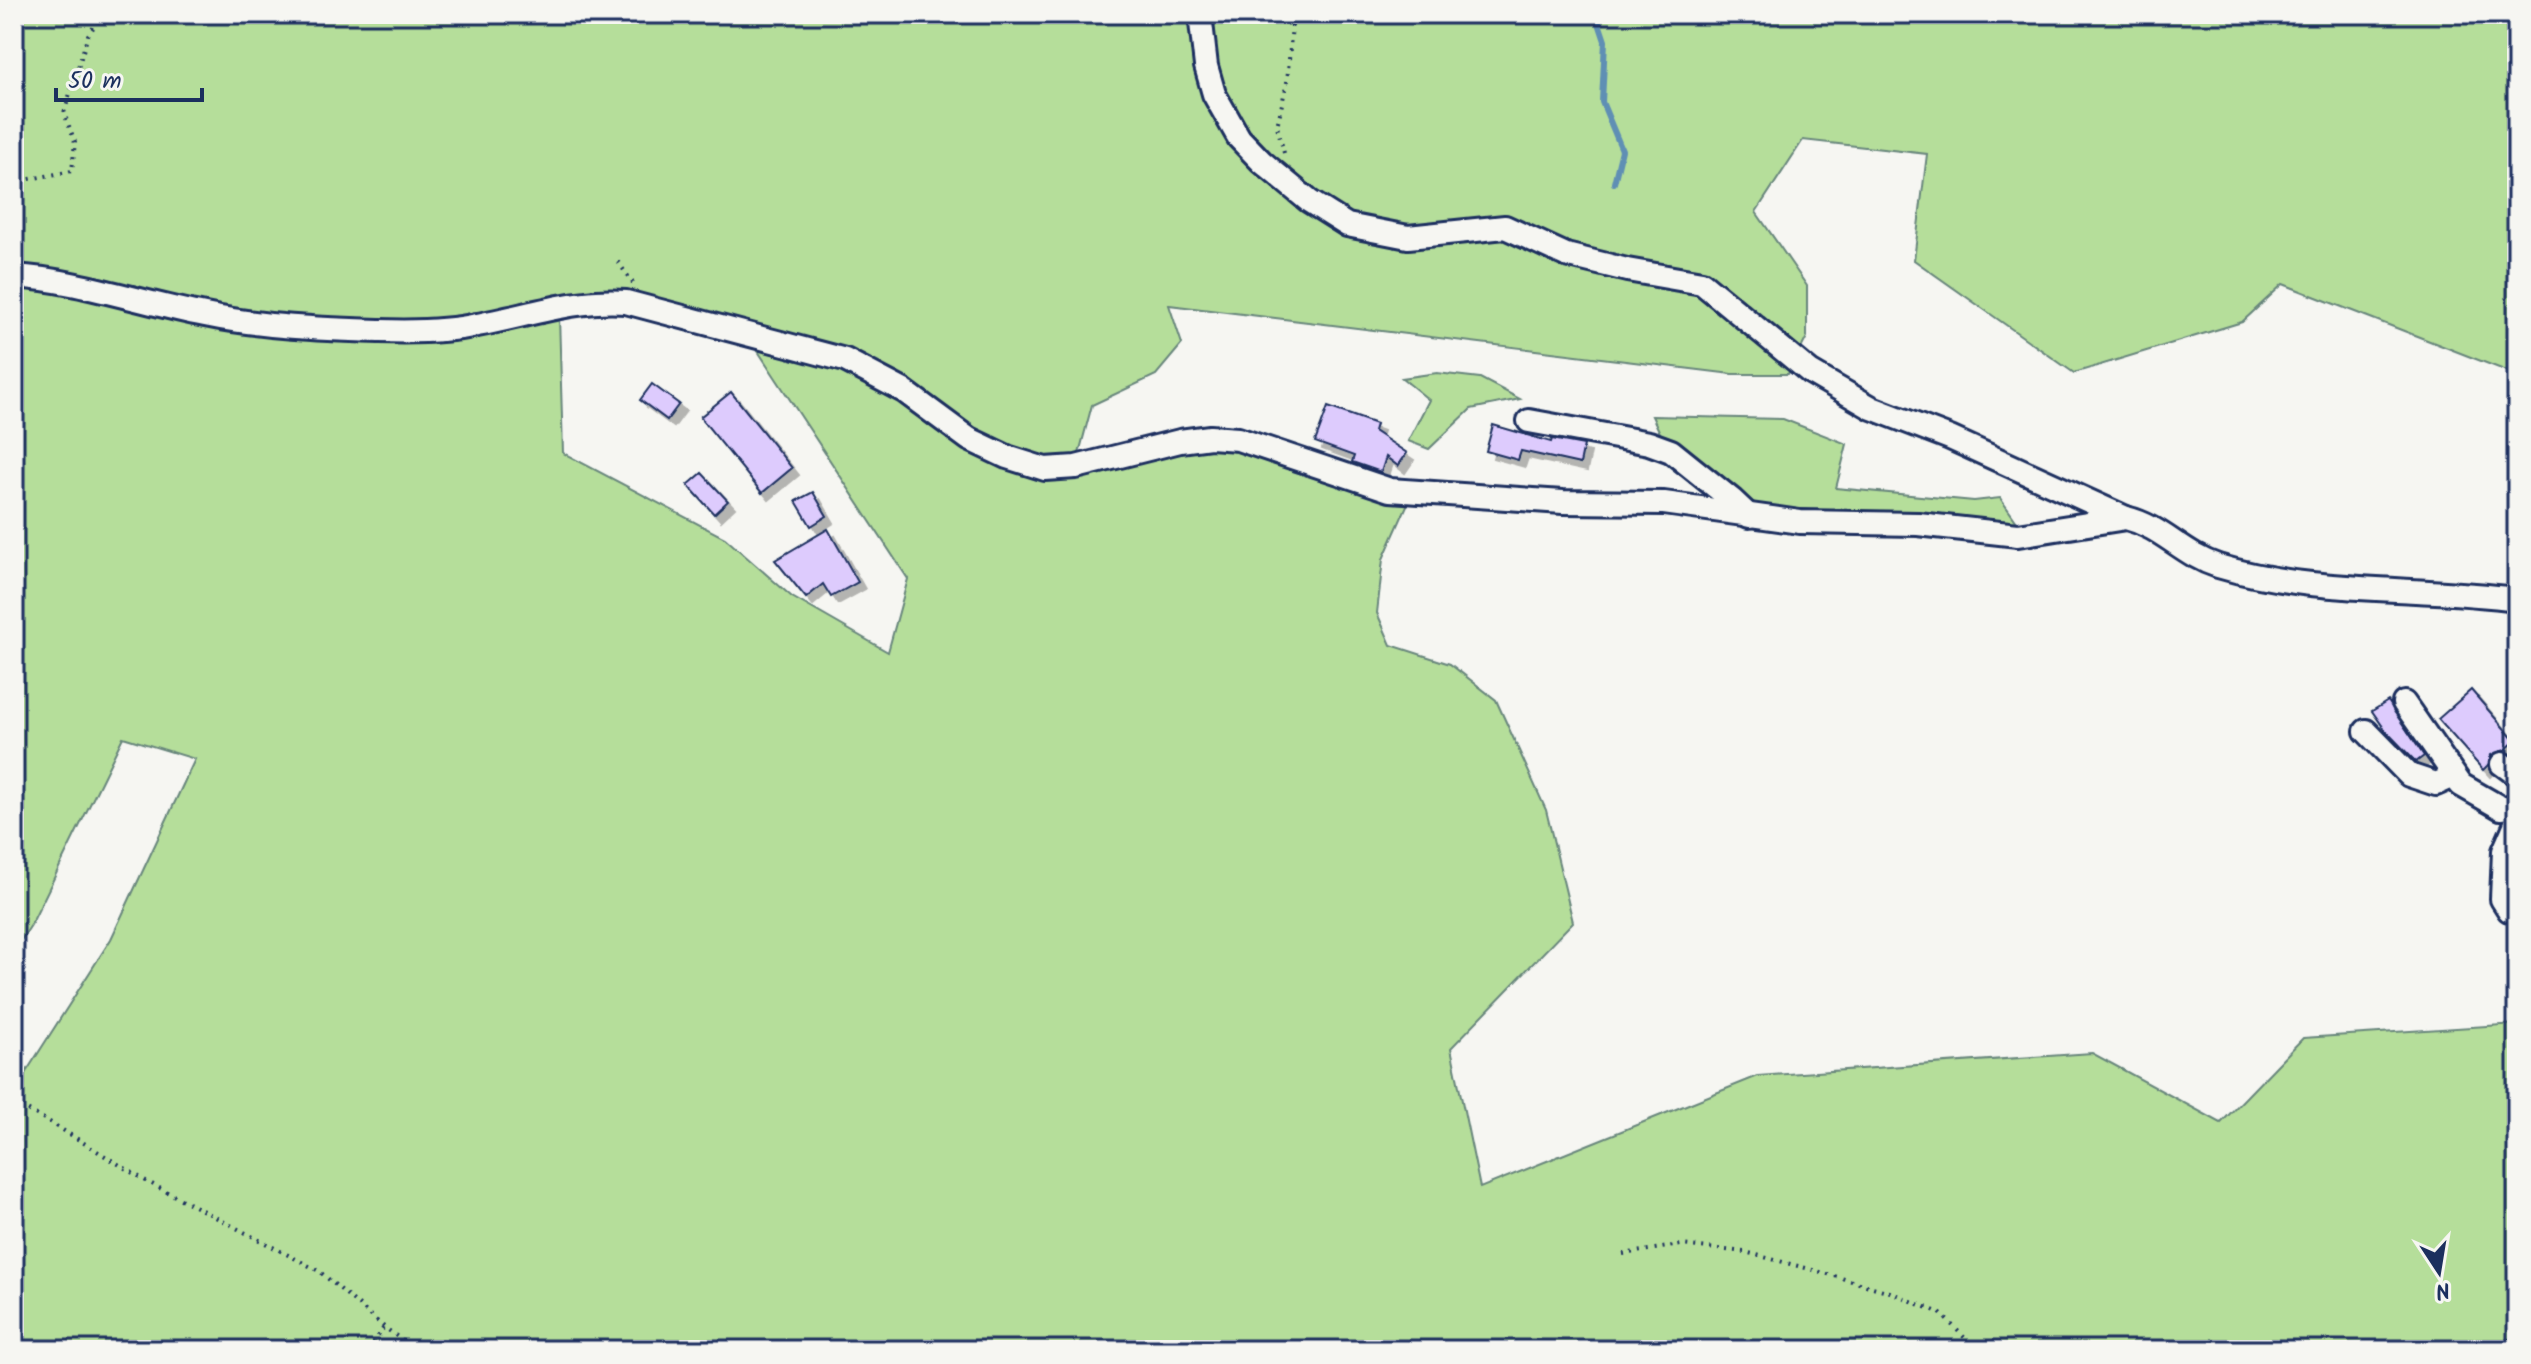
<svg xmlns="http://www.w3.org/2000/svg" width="2531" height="1364" viewBox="0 0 2531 1364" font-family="Kalam,sans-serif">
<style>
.green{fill:#b5de9a;stroke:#68867c;stroke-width:2}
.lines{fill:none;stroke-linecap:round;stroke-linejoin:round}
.stream{stroke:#5f8fb4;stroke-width:6}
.building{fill:#ddcbfd;stroke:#1b2f5e;stroke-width:2;filter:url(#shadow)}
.minor-casing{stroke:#1b2f5e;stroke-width:28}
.path{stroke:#1b2f5e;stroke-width:4;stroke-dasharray:2 6;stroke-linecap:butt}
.minor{stroke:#f6f6f2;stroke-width:22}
</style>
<defs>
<filter id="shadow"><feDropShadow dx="7" dy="7" stdDeviation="0" flood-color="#0004"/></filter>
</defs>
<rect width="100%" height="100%" fill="#f6f6f2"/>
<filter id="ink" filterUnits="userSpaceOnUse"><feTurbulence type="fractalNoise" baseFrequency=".0125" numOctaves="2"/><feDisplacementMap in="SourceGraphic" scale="16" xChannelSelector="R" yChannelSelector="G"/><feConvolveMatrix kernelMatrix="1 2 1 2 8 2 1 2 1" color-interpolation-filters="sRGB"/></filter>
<g filter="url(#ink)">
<g class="green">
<polygon points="14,14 2517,14 2517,375 2283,284 2242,322 2074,373 1914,260 1927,154 1803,140 1756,212 1807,286 1807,337 1788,374 1732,374 1169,305 1182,344 1156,375 1092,405 1077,461 1060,463 1001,450 908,388 642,300 476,321 307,323 14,272 14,177 21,175 14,130"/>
<polygon points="14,283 256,331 559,316 563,453 725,538 792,597 888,652 908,579 752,342 854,371 1026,470 1222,444 1409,501 1383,559 1377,613 1391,645 1450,664 1496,700 1546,810 1573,922 1451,1048 1480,1188 1758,1076 2092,1053 2221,1123 2303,1038 2517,1024 2517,1350 14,1350 14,1091 111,939 195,759 123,737 31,925 14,951"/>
<polygon points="1437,373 1480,378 1520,399 1471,409 1429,449 1408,441 1429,400 1402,378"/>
<polygon points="1652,416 1783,419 1847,444 1836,488 1974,501 2000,498 2021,528 1805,516 1754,508 1722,486 1661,435"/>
</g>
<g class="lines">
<polyline class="stream" points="1596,14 1605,41 1602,102 1622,150 1614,183"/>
</g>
<g class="building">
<polygon points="652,384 679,404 667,420 640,400"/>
<polygon points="731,392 792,468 762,493 700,417"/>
<polygon points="1328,407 1376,424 1374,431 1407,453 1398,466 1386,457 1381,472 1352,462 1354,456 1315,442"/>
<polygon points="1493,425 1551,442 1552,439 1584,445 1580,464 1521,451 1518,460 1486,451"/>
<polygon points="702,473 728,501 714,514 688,485"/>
<polygon points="813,492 827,516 811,526 796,501"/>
<polygon points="828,529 858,582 831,597 823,584 806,598 775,560"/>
<polygon points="2471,690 2515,741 2505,750 2491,755 2488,765 2483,770 2438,719"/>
<polygon points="2388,701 2424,756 2416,762 2386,731 2372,711"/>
</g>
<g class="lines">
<defs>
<g id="minor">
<polyline points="1200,14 1206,66 1214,94 1239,138 1262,162 1309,201 1347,225 1408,237 1505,227 1566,255 1627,270 1702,283 1810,372 1872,408 1950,438 2126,518"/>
<path d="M14,276C78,280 142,303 205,315C262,327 322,329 380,331C412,332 446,332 477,325C527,316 575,298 626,302L845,360L904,391L969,439L1007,457L1045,469L1076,467L1180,441L1210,437L1238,439L1390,490L1563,502L1664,503L1800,522L1918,524L2018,535L2126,518C2163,527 2181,554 2218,566C2314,595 2418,586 2517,599"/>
<polyline points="1529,421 1649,443 1671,451 1732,500 1749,516"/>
<polyline points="2404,703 2461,785 2501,808 2517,806"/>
<polyline points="2366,731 2409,775 2436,784 2454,776"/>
<polyline points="2502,764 2517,775"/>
<polyline points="2517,821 2504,851 2502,899 2509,910 2517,912"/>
</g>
</defs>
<use href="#minor" class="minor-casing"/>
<g class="path">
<polyline points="1284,153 1277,126 1287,82 1293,14"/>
<polyline points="14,182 72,171 75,142 64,113 88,35 103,14"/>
<polyline points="618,262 633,283"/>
<polyline points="14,1103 48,1121 146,1181 319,1271 384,1327 415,1350"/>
<polyline points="1623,1254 1681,1245 1745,1252 1817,1271 1890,1292 1940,1313 1968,1341 1970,1350"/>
<polyline points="369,1350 384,1327"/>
<polyline points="2496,1350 2517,1334"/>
</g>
<use href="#minor" class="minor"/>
</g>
</g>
<rect width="2531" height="1364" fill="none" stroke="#f6f6f2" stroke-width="48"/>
<rect x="24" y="24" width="2483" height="1316" fill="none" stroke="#1b2f5e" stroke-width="3" filter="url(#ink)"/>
<g transform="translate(2439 1272) rotate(168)" stroke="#f6f6f2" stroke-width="6" paint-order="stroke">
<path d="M0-6L14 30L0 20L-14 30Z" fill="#1b2f5e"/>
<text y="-12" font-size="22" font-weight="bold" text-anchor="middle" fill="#1b2f5e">N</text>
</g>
<path d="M56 88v12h146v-12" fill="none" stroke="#1b2f5e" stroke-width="4"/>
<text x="68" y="88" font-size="24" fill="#1b2f5e" stroke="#f6f6f2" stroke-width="6" paint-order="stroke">50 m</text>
</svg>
